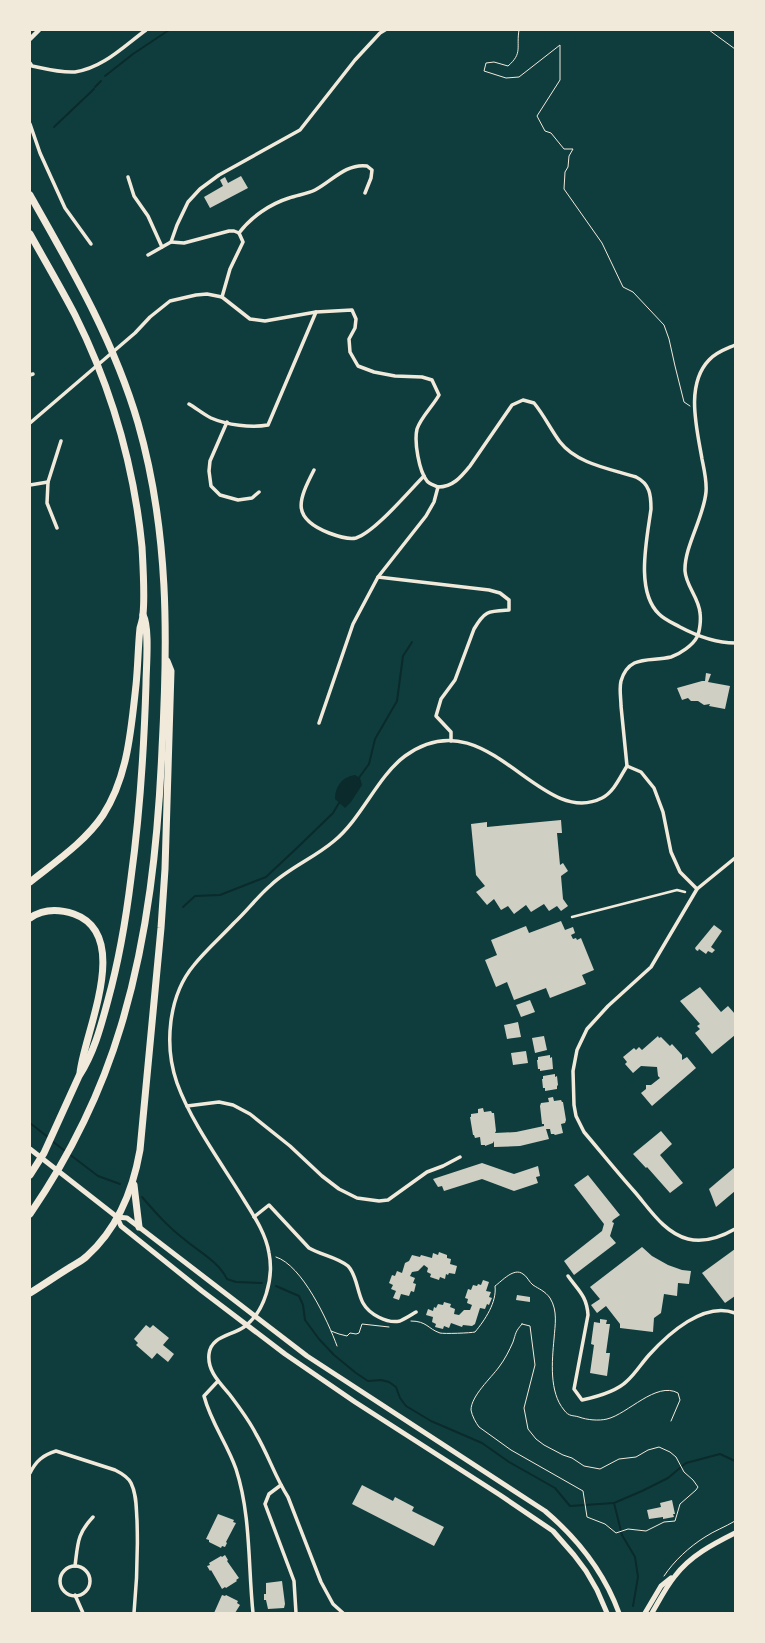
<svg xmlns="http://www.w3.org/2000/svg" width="765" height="1643" viewBox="0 0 765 1643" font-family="'Source Sans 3',sans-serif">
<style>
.water{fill:#0a2a2b}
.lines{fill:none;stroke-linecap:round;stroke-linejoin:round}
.stream{stroke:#0a2a2b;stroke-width:2}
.building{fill:#cfcfc3}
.path{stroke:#f1e9da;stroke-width:1}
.pedestrian{stroke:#f1e9da;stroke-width:2.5}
.minor{stroke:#f1e9da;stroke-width:3.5}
.tertiary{stroke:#f1e9da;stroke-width:4.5}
.secondary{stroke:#f1e9da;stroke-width:5}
.motorway{stroke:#f1e9da;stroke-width:7}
</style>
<rect width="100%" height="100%" fill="#0f3d3e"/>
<path class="water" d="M355,775L360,778L362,785L351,802L345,808L335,799C335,786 342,777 355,775Z"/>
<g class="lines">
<g class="stream">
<polyline points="105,76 133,54 169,30"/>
<polyline points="95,87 101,81"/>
<polyline points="54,127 94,89"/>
<polyline points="358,779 369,764 375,739 397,701 403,656 412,642"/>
<polyline points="183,907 195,896 220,895 266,877 299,846 333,813 339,803"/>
<polyline points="30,1123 49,1138"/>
<polyline points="52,1141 98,1176 120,1184"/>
<path d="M142,1197C155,1212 168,1227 184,1239C199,1252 218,1261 227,1279L236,1282L262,1283"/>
<polyline points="276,1286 299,1296 303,1305 305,1320 319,1339 334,1355 356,1373 368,1381 381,1380 389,1382 396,1387 400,1398 406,1406 431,1421 482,1443 509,1462 555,1488 570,1506 614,1503 642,1491 668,1478 686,1463 720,1454 735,1461"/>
<polyline points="614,1503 622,1535 635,1557 638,1577 633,1606"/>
</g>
</g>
<g class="building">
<polygon points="241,176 248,188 210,208 204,197 223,186 220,180 225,177 228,183"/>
<polygon points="706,673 711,674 708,682 730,686 725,709 709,706 710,704 704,705 698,701 691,701 688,698 682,700 677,688 702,681 705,681"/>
<polygon points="561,820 562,833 557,833 560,865 563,863 568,871 561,876 563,899 568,906 561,911 557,906 549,911 544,904 531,912 526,905 514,914 508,906 501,910 494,899 487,905 476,892 485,886 476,875 471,824 487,822 487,827"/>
<polygon points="561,921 565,930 573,927 575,933 571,935 573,939 576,938 577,940 581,938 594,970 582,975 586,984 550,998 546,988 514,1000 507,982 496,987 485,960 497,955 491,940 526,926 529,933"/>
<polygon points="714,925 722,931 711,947 715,950 712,953 708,951 706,954 699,949 698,951 696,950 695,948"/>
<polygon points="700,987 721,1012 728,1006 735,1014 735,1035 712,1054 695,1033 700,1029 697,1026 700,1024 680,1001"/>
<polygon points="530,1000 535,1012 521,1017 516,1005"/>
<polygon points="518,1022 521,1037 507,1039 504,1025"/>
<polygon points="544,1036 547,1050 535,1053 532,1038"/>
<polygon points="658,1036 659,1038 661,1037 670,1046 672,1044 682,1055 682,1060 687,1057 696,1068 652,1106 641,1093 646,1089 646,1085 651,1085 660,1078 658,1076 657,1067 641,1066 633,1073 625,1064 627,1062 623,1057 634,1048 636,1050 639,1047 642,1050"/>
<polygon points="526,1051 528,1063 513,1065 511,1053"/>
<polygon points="550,1055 550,1058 552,1057 553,1069 540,1071 540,1069 538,1069 537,1060 538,1060 538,1057"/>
<polygon points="555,1074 555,1077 557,1076 558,1085 557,1086 557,1089 545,1091 545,1088 543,1088 542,1079 543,1079 543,1076"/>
<polygon points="553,1097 554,1101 561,1100 562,1102 563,1102 566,1120 565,1123 561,1124 563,1133 555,1135 554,1134 551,1134 550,1129 546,1129 549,1139 520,1146 494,1147 494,1141 493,1143 485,1146 485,1145 481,1145 480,1137 475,1138 474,1135 473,1135 470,1117 471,1117 471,1114 478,1113 478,1109 483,1108 484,1112 491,1111 492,1113 494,1113 496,1131 495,1133 516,1132 544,1126 544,1124 542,1124 540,1106 541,1103 549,1102 548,1098"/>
<polygon points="661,1131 672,1144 660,1155 683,1183 670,1193 647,1167 646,1168 633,1154"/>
<polygon points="482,1163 514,1174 538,1166 540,1176 536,1177 538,1183 514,1191 482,1179 444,1191 442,1186 438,1187 433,1179"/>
<polygon points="735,1167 735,1191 716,1207 709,1189"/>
<polygon points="588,1175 620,1215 613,1220 612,1222 614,1223 610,1236 616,1243 574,1275 564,1261 602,1231 604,1224 574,1185"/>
<polygon points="642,1247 652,1256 668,1265 682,1270 691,1271 689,1284 678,1283 677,1296 664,1294 661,1313 654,1318 653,1332 620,1328 620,1324 606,1306 597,1313 591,1305 600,1299 590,1287"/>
<polygon points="735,1249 735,1296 725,1303 702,1273"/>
<polygon points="439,1252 447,1255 447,1258 451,1259 450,1264 457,1266 455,1274 449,1273 448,1275 446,1274 445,1279 440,1277 439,1280 430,1277 431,1274 427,1272 428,1268 424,1265 418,1271 412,1272 410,1276 415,1278 413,1283 416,1284 414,1292 411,1291 409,1296 401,1294 399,1300 393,1298 396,1291 391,1289 393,1285 389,1283 392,1275 395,1276 397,1271 402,1273 405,1263 409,1261 412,1255 420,1257 421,1255 432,1258 433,1253 438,1255"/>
<polygon points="483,1280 489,1282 486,1291 491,1292 489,1297 492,1298 489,1305 487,1304 485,1309 480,1308 475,1324 472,1326 463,1325 462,1327 451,1323 449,1328 444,1326 443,1329 435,1327 436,1324 432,1322 433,1317 426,1315 428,1309 433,1311 434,1307 436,1308 438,1304 443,1305 444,1302 451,1304 450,1307 455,1309 454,1314 459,1315 464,1310 470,1310 472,1305 467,1303 468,1299 465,1298 468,1289 471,1290 473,1285 477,1286 478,1284 481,1285"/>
<polygon points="517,1295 530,1297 530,1302 516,1300"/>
<polygon points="600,1319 607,1320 606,1324 610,1324 606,1353 610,1353 607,1376 590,1373 594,1345 591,1344 594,1322 600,1323"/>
<polygon points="146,1325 150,1328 153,1325 169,1338 163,1345 174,1354 168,1362 157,1353 152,1359 136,1345 138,1343 134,1339"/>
<polygon points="362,1485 393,1501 395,1497 414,1507 412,1511 444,1527 434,1546 352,1504"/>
<polygon points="672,1500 675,1514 673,1514 674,1517 663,1519 663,1517 649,1519 647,1510 661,1507 660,1503"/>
<polygon points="218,1514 234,1520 233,1522 236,1523 226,1542 227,1543 225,1547 222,1546 221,1548 209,1542 209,1540 206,1539"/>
<polygon points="225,1555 228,1560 227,1561 239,1578 236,1580 237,1581 226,1588 225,1587 222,1589 211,1570 210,1571 207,1566 210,1565 209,1563 221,1556 222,1557"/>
<polygon points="282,1581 285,1604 284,1608 268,1609 266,1600 264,1600 264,1594 266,1594 266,1583"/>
<polygon points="222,1595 225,1596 226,1595 238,1601 237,1603 240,1605 235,1613 214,1613"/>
</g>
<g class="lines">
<g class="path">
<path d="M519,30C516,48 523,53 508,66L494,62L486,63L484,71L506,78L519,77L560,45V80L537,116L545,131L551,133L564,149H573L569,156L568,167L565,172L564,189L602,243L623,287L633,292L664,325L669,339L675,366L684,402L690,406"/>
<polyline points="709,30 735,49"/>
<path d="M276,1257C302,1265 328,1321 337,1346"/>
<path d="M411,1321C427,1321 428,1329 440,1333C444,1334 471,1333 475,1332C485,1320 497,1302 495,1286C502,1281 514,1267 523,1274C527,1276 529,1282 533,1285C539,1289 545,1291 550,1298C558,1311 555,1325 554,1339C552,1361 549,1392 564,1410C569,1417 573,1415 579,1417C587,1420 599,1421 607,1419C628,1414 656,1381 678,1393L680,1400L671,1421"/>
<path d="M522,1324L530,1326L535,1365L524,1408L528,1429L536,1439L544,1445L563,1455L572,1458L584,1466L600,1469L619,1459L636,1457L648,1450L659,1447L670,1452L676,1457L684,1472L693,1480L698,1487L696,1490L680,1504L675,1521L664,1522L646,1531L628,1529L616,1533L605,1524L587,1517L583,1491L511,1450L479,1427C476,1423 472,1416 471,1410C471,1396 491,1378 499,1367C505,1359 509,1351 513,1342C516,1333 515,1332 522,1324Z"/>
<polyline points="331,1331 339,1334 347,1336 350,1333 356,1334 359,1333 362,1324 389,1327"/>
<path d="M664,1576C674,1561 689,1547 705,1537C714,1531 725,1527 735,1521"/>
</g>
<polyline class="pedestrian" points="572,917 677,890 685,892"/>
<g class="minor">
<path d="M30,63L32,66C46,69 61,73 75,72C103,68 124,46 146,30"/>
<polyline points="30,124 40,153 65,208 91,244"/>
<polyline points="128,177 134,196 148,216 162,247"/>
<path d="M239,233C251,217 270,204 289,198C297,195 307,194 315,190C331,182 346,163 367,166L372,170L371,178L365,193"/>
<polyline points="171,242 184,243 229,231 234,231 239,233"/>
<polyline points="148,255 171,242 177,225 188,202 200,189 219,175 300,130 355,60 380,33 385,30"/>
<polyline points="222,297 230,269 243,242 239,233"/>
<polyline points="30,375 33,374"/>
<path d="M189,404C196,408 203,414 211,418C227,425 251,428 268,425L316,312"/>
<polyline points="227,422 210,461 209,471 211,486 220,495 238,500 252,498 259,492"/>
<path d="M30,423L135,333L150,317L170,301L196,295L207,294L222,297L250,319L265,321L316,312L352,310L356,319L355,328L349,339L350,352L358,366L374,372L395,376L422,377L432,380L439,395C433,406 421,417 417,429C414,442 419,471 427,481C429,484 434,485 438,487C453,487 461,477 470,466L512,405L523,400L534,403C544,415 551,430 560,442C577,464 611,469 636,477C650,484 651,495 651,509C647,539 635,591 659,614C665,620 673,623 680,627C697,636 715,643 735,643"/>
<path d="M314,470C298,501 291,518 329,533C337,536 348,540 356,538C375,532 409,491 424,476"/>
<polyline points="30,485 48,482"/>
<polyline points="57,528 47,503 48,482 61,441"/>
<path d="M378,577L489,590L500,593L509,600V610C489,611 485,610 474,629L455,680L441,699L436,716L451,732V741"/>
<polyline points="319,723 353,624 378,577 426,516 434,502 438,487"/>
<path d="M627,766C625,746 623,726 621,706C621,698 619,689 621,681C629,654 650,662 671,657C680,654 693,645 697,637C700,631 701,619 700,613C699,598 686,586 685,571C684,547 704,517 706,492C707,481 704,469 702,459C697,429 685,385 709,360C716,352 726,349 735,345"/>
<path d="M735,858L697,889L651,967L608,1006L587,1029L577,1050L573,1071L574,1105L576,1116L584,1132C601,1152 617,1172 634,1191C649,1208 664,1233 688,1239C704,1243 721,1237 735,1229"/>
<polyline points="187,1106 219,1102 233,1105 250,1114 290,1146 322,1176 339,1189 357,1198 379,1201 388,1200 427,1172 443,1166 460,1157"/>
<path d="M254,1217L269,1205L309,1248C321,1255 337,1257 348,1266C357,1275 357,1292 363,1303C369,1314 387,1324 400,1321C405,1319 411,1315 416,1312"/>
<path d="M568,1276C578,1290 587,1296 588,1315L574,1389L582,1400C596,1397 616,1392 627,1381C635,1374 641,1364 649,1355C668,1334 704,1301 735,1313"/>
<path d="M218,1381L204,1396C211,1423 227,1443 236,1469C251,1515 248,1565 253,1613"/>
<path d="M30,1473C36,1461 43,1455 56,1451L115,1470C121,1473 128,1477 131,1483C137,1495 136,1508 137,1520C138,1551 137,1582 134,1613"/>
<polyline points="281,1485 269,1494 265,1504 294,1581 296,1613"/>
<path d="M75,1566C78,1543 77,1534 93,1517"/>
<circle cx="75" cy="1581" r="15"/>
<polyline points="75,1595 83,1613"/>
<path d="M343,1613L333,1604L321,1582L288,1497C275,1477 268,1454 256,1434C249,1420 239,1407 230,1395C220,1383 207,1371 209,1354C211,1336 231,1336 244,1327C265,1312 274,1278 269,1253C266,1234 254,1216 244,1200C222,1164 191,1122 177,1083C164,1046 168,996 194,965C206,950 221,937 234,923C247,911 258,896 271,885C289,868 314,858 334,841C362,818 377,777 405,756C487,696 539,830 602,798C614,792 620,777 627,766L641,772L654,788L663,812L671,852L680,872L697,889"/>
</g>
<polyline class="tertiary" points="30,39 39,30"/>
<g class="secondary">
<polyline points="30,1149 117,1217 121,1226 202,1291 285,1354 355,1402 500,1495 553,1531 574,1555 586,1571 597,1590 607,1613"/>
<path d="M117,1217L127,1218L139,1227L307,1356L545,1511C578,1539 604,1572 619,1613"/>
<polyline points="645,1613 661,1586 671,1578"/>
<path d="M652,1613C659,1601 666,1587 675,1576C690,1556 713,1544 735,1533"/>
</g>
<g class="motorway">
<path d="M30,195C72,269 114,341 138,423C169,531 168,638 162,749C158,842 148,937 121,1026C101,1093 69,1157 30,1214"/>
<path d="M30,234C45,261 61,288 75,315C111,387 134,467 142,547C143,566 145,595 143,614C143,619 141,624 140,628C138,647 138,666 136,685C131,730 128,776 103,815C85,842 55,862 30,882"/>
<path d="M30,918C43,909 59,909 74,914C133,935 84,1033 80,1073"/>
<path d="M30,1175L44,1153L79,1076C94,1053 101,1026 108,1000C119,960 126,919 131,878C140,813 144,749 146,684C146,668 150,628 143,615"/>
<polyline points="134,1185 139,1227"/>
<path d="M30,1293C43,1285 56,1276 69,1268C75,1264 82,1261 87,1256C118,1228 133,1190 140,1150L161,928L165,869L171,671L167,661"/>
</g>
</g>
<rect width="765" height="1643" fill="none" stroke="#f1e9da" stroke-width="62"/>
</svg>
